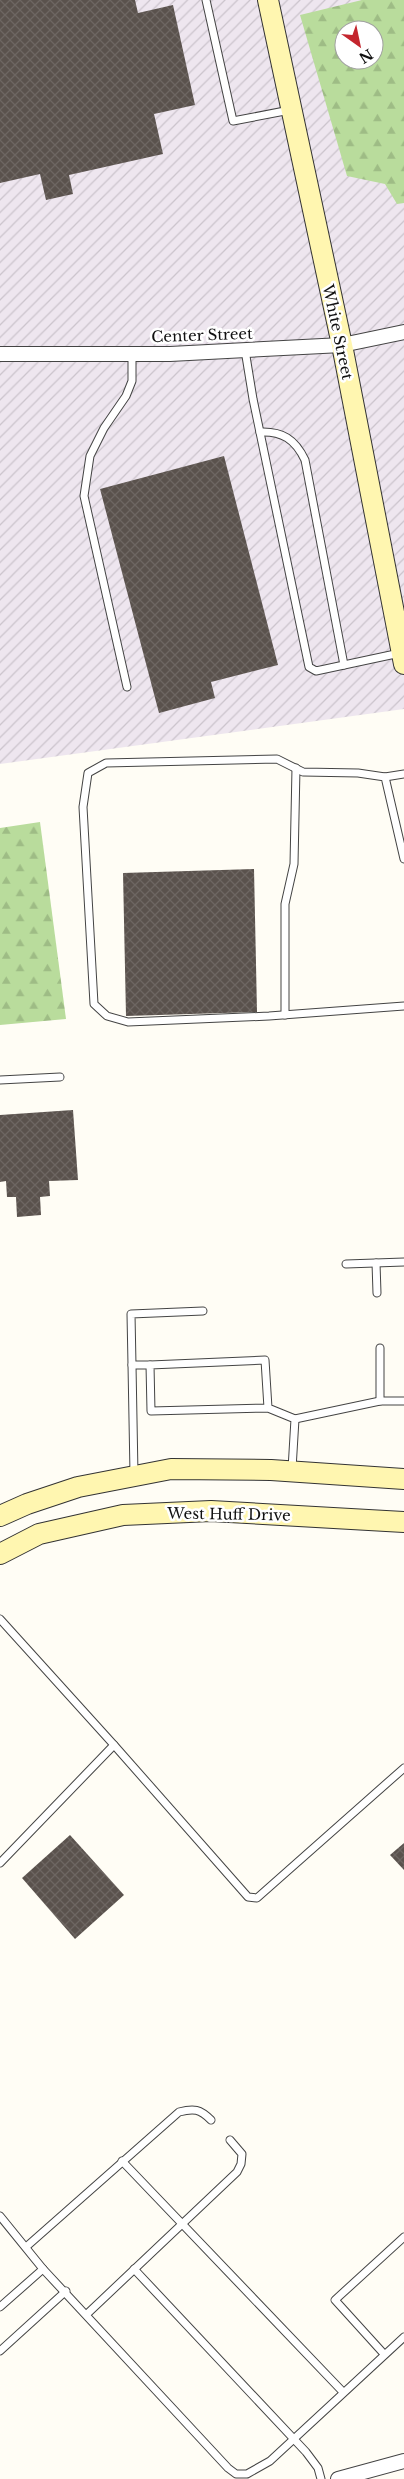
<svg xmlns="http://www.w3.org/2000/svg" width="404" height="2479" viewBox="0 0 404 2479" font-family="'Libre Baskerville',serif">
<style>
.industrial{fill:url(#industrial-furrows);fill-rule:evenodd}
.forest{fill:url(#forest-firs);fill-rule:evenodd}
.building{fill:url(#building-cross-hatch)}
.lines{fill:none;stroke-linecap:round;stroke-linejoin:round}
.lane-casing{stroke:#444;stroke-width:9}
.street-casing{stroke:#444;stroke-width:16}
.secondary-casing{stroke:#333;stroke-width:22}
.lane{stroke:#fff;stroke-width:7}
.street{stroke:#fff;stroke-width:14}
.secondary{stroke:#fff6b0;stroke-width:20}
.labels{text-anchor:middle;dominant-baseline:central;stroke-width:5;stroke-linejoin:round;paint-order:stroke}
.street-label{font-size:15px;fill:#111;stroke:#fff}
</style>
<defs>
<pattern id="industrial-furrows" width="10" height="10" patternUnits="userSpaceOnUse" patternTransform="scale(1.25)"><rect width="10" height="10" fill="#eee6ef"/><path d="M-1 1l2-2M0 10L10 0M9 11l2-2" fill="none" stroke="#cbc4cc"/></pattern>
<pattern id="forest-firs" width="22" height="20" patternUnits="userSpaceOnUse" patternTransform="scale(1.25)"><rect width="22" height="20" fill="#b9dc9c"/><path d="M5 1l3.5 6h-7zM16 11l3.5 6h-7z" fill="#9ebc85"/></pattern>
<pattern id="building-cross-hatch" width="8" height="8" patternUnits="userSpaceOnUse" patternTransform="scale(1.25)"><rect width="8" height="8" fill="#5a524d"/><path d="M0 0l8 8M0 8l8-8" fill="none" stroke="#6d6662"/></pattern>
</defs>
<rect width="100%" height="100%" fill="#fffdf5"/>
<path class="industrial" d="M0,0H404V709L0,764ZM344,30H374V60H344Z"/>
<g class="forest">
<path d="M362,0H404V203L397,204L385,184L347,176L300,15ZM344,30H374V60H344Z"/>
<polygon points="40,822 66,1019 0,1025 0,828"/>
</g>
<g class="building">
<polygon points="0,0 135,0 138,13 173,5 195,105 154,114 163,154 69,175 73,194 46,200 40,174 0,183"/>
<polygon points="224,456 278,665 211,682 215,698 159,713 100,489"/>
<polygon points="254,869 257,1012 126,1016 123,873"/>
<polygon points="73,1110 78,1180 49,1181 50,1196 40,1197 41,1215 17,1217 16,1197 7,1197 6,1181 0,1182 0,1115"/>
<polygon points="70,1835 124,1895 75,1939 22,1878"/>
<polygon points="404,1843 404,1870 390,1855"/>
</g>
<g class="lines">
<defs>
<g id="lane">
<polyline points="206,0 233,121 290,110"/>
<polyline points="245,350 253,399 309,667 316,671 400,653"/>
<path d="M260,432C282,431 295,439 305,460L344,665"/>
<polyline points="127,687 84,496 90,456 104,428 126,396 132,381 132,354"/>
<polyline points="385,777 404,774"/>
<polyline points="404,859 385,777 358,773 303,772 277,759 106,763 88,773 83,807 94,1004 107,1016 128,1022 269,1016 404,1006"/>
<polyline points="285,1015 285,904 294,864 296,768"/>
<polyline points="0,1080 60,1077"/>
<polyline points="376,1263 377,1293"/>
<polyline points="346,1264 404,1262"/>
<polyline points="132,1365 131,1314 203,1311"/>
<polyline points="380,1401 380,1348"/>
<polyline points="268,1408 265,1360 150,1365 151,1411 268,1408 295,1419 292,1469"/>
<polyline points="295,1419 380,1401 404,1401"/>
<polyline points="134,1474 132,1365 150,1365"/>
<polyline points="0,1619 114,1745"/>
<polyline points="0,1863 114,1745 248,1897 257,1898 404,1768"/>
<polyline points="122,2161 343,2392"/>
<polyline points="0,2216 43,2269 228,2468 236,2474 247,2474 270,2461 404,2337"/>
<path d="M26,2247L179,2112C194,2108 200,2109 211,2120"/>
<polyline points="134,2269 306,2452 318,2468 321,2479"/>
<polyline points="0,2307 43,2269"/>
<polyline points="87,2314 237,2172 241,2164 242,2154 230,2140"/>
<polyline points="0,2351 66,2291"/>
<polyline points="384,2354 335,2300 404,2237"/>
</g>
<g id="street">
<polyline points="0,354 170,354 342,345 404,332"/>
<polyline points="338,2479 404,2461"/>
</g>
<g id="secondary">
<polyline points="268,0 342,345 404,664"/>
<polyline points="0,1516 27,1504 78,1487 171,1469 271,1470 404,1479"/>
<polyline points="0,1554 39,1534 123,1515 211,1511 404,1522"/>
</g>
</defs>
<use href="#lane" class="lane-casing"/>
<use href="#street" class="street-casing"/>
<use href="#secondary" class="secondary-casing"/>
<use href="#lane" class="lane"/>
<use href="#street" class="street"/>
<use href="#secondary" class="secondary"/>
</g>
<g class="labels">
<g class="street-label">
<text transform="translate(338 332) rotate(78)">White Street</text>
<text transform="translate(202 335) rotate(-2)">Center Street</text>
<text transform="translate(229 1514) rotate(1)">West Huff Drive</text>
</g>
</g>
<g transform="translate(359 45) rotate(147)"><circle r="24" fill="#ffffff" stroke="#a0a0a0"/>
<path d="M0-4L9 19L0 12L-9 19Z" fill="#c4262e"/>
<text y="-8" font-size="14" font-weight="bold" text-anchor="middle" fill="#111111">N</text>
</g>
</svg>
